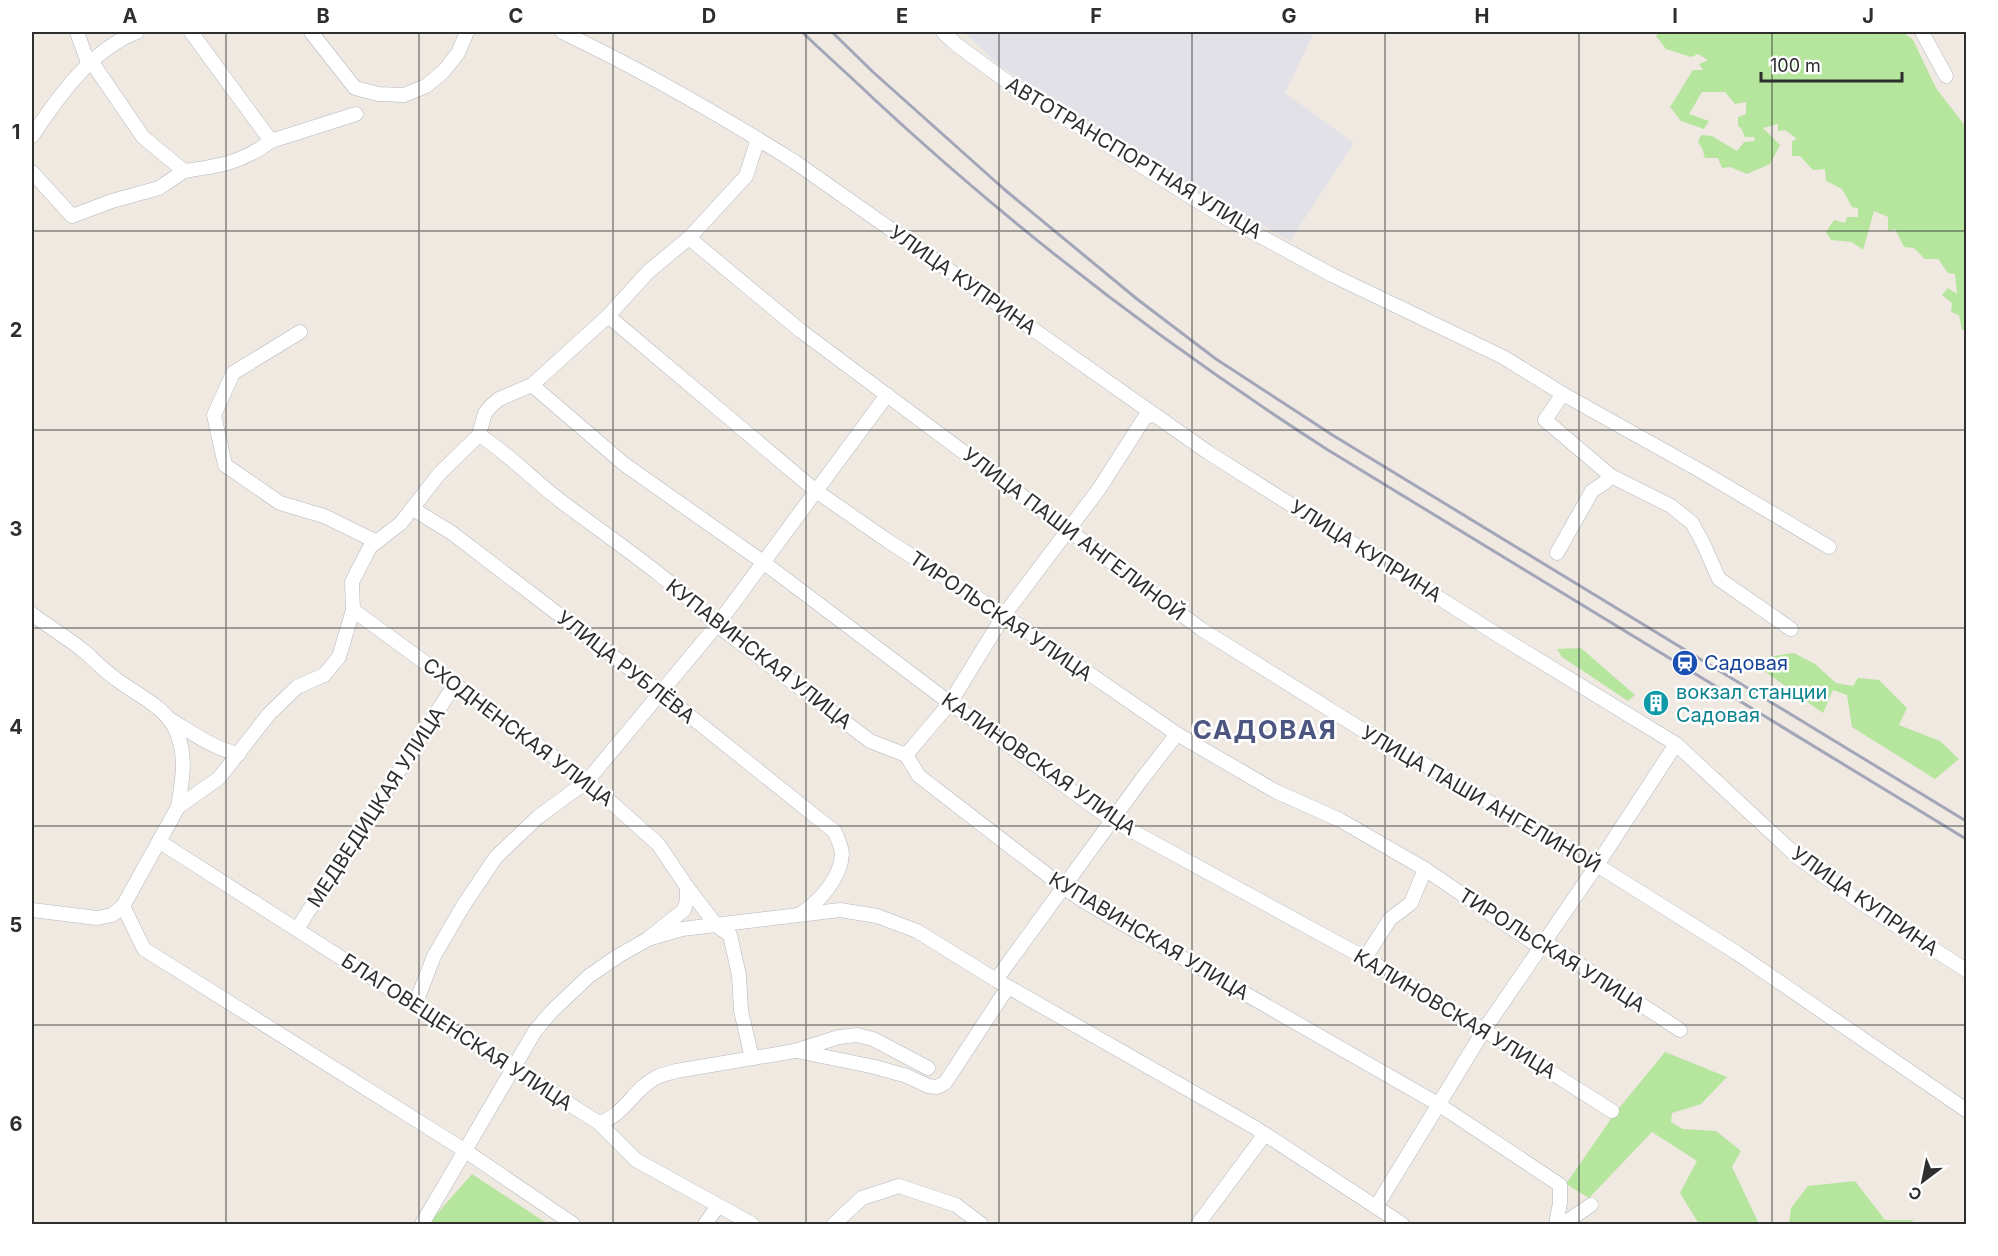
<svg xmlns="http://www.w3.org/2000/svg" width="1998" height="1256" viewBox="0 0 1998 1256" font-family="Inter,sans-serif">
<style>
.industrial{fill:#e3e1e8}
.green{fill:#b6e59e}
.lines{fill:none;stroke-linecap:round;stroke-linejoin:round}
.minor-casing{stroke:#b4b7c1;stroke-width:15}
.minor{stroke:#fff;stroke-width:14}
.rail{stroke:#a3a6b8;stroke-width:3}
.grid{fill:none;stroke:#2e2e2e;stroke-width:1.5;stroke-opacity:0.55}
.labels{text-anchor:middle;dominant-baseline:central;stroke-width:5;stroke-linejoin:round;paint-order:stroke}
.street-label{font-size:20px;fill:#2e2e2e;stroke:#fff}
.transit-label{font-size:20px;fill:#164399;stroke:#fff;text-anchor:start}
.culture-label{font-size:20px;fill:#0d838f;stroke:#fff;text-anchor:start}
.district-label{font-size:26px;font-weight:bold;letter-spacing:1.5px;fill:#4d5680;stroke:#fff}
.neatline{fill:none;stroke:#2e2e2e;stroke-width:2}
.grid-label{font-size:20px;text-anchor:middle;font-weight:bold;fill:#2e2e2e}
</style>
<rect width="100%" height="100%" fill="#efe9e1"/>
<polygon class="industrial" points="964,32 1314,32 1285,93 1354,143 1290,241 1143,157 1000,66"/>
<g class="green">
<polygon points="1660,32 1903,32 1913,40 1936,88 1966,127 1966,330 1962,330 1959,315 1951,312 1952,303 1942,295 1948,288 1957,294 1955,274 1948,273 1938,259 1925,259 1914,248 1904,247 1895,229 1888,231 1888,217 1874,211 1863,250 1852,242 1831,240 1826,232 1834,220 1845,223 1847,217 1858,217 1858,208 1852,207 1842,189 1826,181 1825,169 1813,170 1800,156 1792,156 1792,141 1797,139 1785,130 1778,131 1778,124 1763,128 1780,145 1770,164 1747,174 1730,167 1722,168 1718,158 1705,158 1702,148 1698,142 1701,135 1712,136 1737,151 1744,142 1755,141 1754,137 1745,137 1741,128 1738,126 1738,117 1746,114 1746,102 1735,104 1725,92 1702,92 1689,114 1709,121 1704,129 1681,121 1670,107 1693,70 1703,70 1699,64 1708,60 1698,54 1691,57 1666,49 1656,36"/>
<polygon points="1581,648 1635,695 1628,701 1562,657 1557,649"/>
<polygon points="1794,653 1815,664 1836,683 1853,686 1858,678 1879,680 1907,708 1899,725 1940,741 1959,759 1935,779 1852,727 1847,695 1833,690 1823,713 1763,670 1767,657"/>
<polygon points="1665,1052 1727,1077 1701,1104 1672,1113 1671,1122 1683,1129 1716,1131 1741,1151 1732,1167 1759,1224 1699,1224 1680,1193 1697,1161 1652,1132 1589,1198 1566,1184 1615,1113"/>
<polygon points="472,1174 548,1224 428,1224"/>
<polygon points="1855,1181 1885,1220 1913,1220 1912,1224 1789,1224 1791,1208 1808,1186"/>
</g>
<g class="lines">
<defs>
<g id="minor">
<polyline points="77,32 88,63"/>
<polyline points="191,32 271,141 356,114"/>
<polyline points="311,32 355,88 378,94 404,95 426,86 444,71 458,53 467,32"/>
<path d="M562,32C642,70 720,115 795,162L1209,453L1501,637L1676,744L1800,859L1863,904L1966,970"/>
<polyline points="943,32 957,45 1009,83 1212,210 1332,275 1503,357 1563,394 1706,474 1829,547"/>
<polyline points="1922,32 1946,76"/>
<path d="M91,61L143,137L184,171C220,166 241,163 271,141"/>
<path d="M32,136C58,97 92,49 137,32"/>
<polyline points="32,172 72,216 112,201 159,188 184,171"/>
<polyline points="689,238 801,331 1201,629 1393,749 1413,758 1597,865 1737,953 1966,1110"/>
<polyline points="608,316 816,491 888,541 1004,615 1177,734 1275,791 1340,820 1425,869"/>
<polyline points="300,332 233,373 214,415 225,465 280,503 324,516 377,542"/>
<polyline points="532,385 624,464 763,562 950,703 1112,820 1365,958 1484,1030 1612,1111"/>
<polyline points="1563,394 1545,420 1611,476 1671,506 1692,523 1703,543 1719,579 1791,629"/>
<path d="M479,435C509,454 533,480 562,502C614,541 670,578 717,625L870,741L906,755L919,776L1063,887L1085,902L1438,1104L1560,1185V1203L1556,1224"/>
<path d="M413,509L452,533L660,692L835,832C837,838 842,847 842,854C841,877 819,903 800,914"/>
<polyline points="1557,553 1592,491 1604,483 1611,476"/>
<polyline points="353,610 587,781 658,844 687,887 717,926 730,935 739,975 741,1011 752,1058"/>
<path d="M32,614C49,627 68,638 85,652C95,661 105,671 116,679C138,696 166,706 177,733C187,757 182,782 178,807"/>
<path d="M171,720C193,733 214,749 239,754"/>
<polyline points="906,755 950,703 1004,615 1099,489 1145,417 1155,415"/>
<polyline points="160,842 599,1123 636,1160 752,1224"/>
<polyline points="32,910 97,918 112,915 123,906"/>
<polyline points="297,929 455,684"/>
<polyline points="650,937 684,910 687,900 687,887"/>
<polyline points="1365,958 1390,919 1411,903 1425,869 1532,942 1545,942 1680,1030"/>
<polyline points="996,980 1142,779 1177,734"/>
<polyline points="415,1005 434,956 463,906 496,857 538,817 587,781 717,625 887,395"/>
<polyline points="797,1051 875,1067 907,1076 928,1086 937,1087 945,1083 1008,987"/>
<path d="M599,1123C625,1115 634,1088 657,1077C663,1074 670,1073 676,1071L795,1051L839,1037L857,1035L873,1039L928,1068"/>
<polyline points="1376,1207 1484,1030 1597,865 1676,744"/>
<polyline points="422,1224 535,1031 552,1011 589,976 618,956 648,939 682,929 840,910 877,916 917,931 996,980 1254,1127 1402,1224"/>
<polyline points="573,1224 464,1150 144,949 123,906 178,807 219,778 269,714 297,687 324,675 339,657 353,610 352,582 370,547 401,523 439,474 479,435 485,413 491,406 499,399 532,385 608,316 649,271 689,238 746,176 758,139"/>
<polyline points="705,1224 718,1206"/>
<polyline points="834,1224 862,1198 899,1186 956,1205 981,1224"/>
<polyline points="1198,1224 1265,1134"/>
<polyline points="1563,1224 1591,1205"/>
</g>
</defs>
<use href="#minor" class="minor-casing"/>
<use href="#minor" class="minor"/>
<g class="rail">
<path d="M802,32C826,55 851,77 875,100C1015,230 1168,347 1328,450L1966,839"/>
<polyline points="832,32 873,72 1005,190 1137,299 1216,359 1334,436 1966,821"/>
</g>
</g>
<path class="grid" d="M226,32V1224M419,32V1224M613,32V1224M806,32V1224M999,32V1224M1192,32V1224M1385,32V1224M1579,32V1224M1772,32V1224M32,231H1966M32,430H1966M32,628H1966M32,826H1966M32,1025H1966"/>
<defs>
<symbol id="station-disc" viewBox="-11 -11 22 22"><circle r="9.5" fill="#1a4fb4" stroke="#fff"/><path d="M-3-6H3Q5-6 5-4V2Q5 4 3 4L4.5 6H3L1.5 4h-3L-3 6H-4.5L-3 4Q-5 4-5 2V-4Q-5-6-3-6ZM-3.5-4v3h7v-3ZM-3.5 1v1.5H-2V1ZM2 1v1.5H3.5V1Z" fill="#fff"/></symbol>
<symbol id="building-disc" viewBox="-11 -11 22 22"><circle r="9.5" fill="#0f9aa8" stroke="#fff"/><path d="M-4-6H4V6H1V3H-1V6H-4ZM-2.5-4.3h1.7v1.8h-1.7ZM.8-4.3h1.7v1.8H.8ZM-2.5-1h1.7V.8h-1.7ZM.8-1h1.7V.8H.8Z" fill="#fff"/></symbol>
</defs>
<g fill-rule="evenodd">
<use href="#station-disc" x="1670" y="648" width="30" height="30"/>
<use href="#building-disc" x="1641" y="688" width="30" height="30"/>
</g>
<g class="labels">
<g class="street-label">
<text transform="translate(1134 158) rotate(31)">АВТОТРАНСПОРТНАЯ УЛИЦА</text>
<text transform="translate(963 280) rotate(35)">УЛИЦА КУПРИНА</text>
<text transform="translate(1074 534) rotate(37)">УЛИЦА ПАШИ АНГЕЛИНОЙ</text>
<text transform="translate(1366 551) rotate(32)">УЛИЦА КУПРИНА</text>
<text transform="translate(1001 616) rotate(34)">ТИРОЛЬСКАЯ УЛИЦА</text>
<text transform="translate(759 654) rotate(38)">КУПАВИНСКАЯ УЛИЦА</text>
<text transform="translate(626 667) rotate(38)">УЛИЦА РУБЛЁВА</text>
<text transform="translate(518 732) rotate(37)">СХОДНЕНСКАЯ УЛИЦА</text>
<text transform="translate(1039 764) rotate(35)">КАЛИНОВСКАЯ УЛИЦА</text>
<text transform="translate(1481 799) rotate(30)">УЛИЦА ПАШИ АНГЕЛИНОЙ</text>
<text transform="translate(376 807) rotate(-57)">МЕДВЕДИЦКАЯ УЛИЦА</text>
<text transform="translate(1865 901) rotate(35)">УЛИЦА КУПРИНА</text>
<text transform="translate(1149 936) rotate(31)">КУПАВИНСКАЯ УЛИЦА</text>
<text transform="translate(1552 950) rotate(32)">ТИРОЛЬСКАЯ УЛИЦА</text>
<text transform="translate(1455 1014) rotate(31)">КАЛИНОВСКАЯ УЛИЦА</text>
<text transform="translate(457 1032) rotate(33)">БЛАГОВЕЩЕНСКАЯ УЛИЦА</text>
</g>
<g class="transit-label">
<text x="1704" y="663">Садовая</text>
</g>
<g class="culture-label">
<text x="1676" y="692">вокзал станции<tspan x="1676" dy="23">Садовая</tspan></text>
</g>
<g class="district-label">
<text x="1265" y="729">САДОВАЯ</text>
</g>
</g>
<rect width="1998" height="1256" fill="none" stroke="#ffffff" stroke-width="66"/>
<g transform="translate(1923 1181) rotate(212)" stroke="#ffffff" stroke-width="4.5" paint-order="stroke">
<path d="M0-4.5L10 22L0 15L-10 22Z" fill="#2e2e2e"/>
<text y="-9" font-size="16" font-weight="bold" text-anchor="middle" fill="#2e2e2e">С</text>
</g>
<path d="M1761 72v9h141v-9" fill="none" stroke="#2e2e2e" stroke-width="3"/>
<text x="1770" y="72" font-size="18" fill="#2e2e2e" stroke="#ffffff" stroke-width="4.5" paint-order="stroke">100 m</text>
<rect x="33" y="33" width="1932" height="1190" class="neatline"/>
<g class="grid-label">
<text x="130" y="23">A</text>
<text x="323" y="23">B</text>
<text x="516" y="23">C</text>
<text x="709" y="23">D</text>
<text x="902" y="23">E</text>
<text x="1096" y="23">F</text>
<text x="1289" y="23">G</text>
<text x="1482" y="23">H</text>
<text x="1675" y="23">I</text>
<text x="1868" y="23">J</text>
<text x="16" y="139">1</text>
<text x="16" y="337">2</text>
<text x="16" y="536">3</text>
<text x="16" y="734">4</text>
<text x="16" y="932">5</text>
<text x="16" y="1131">6</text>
</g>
</svg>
